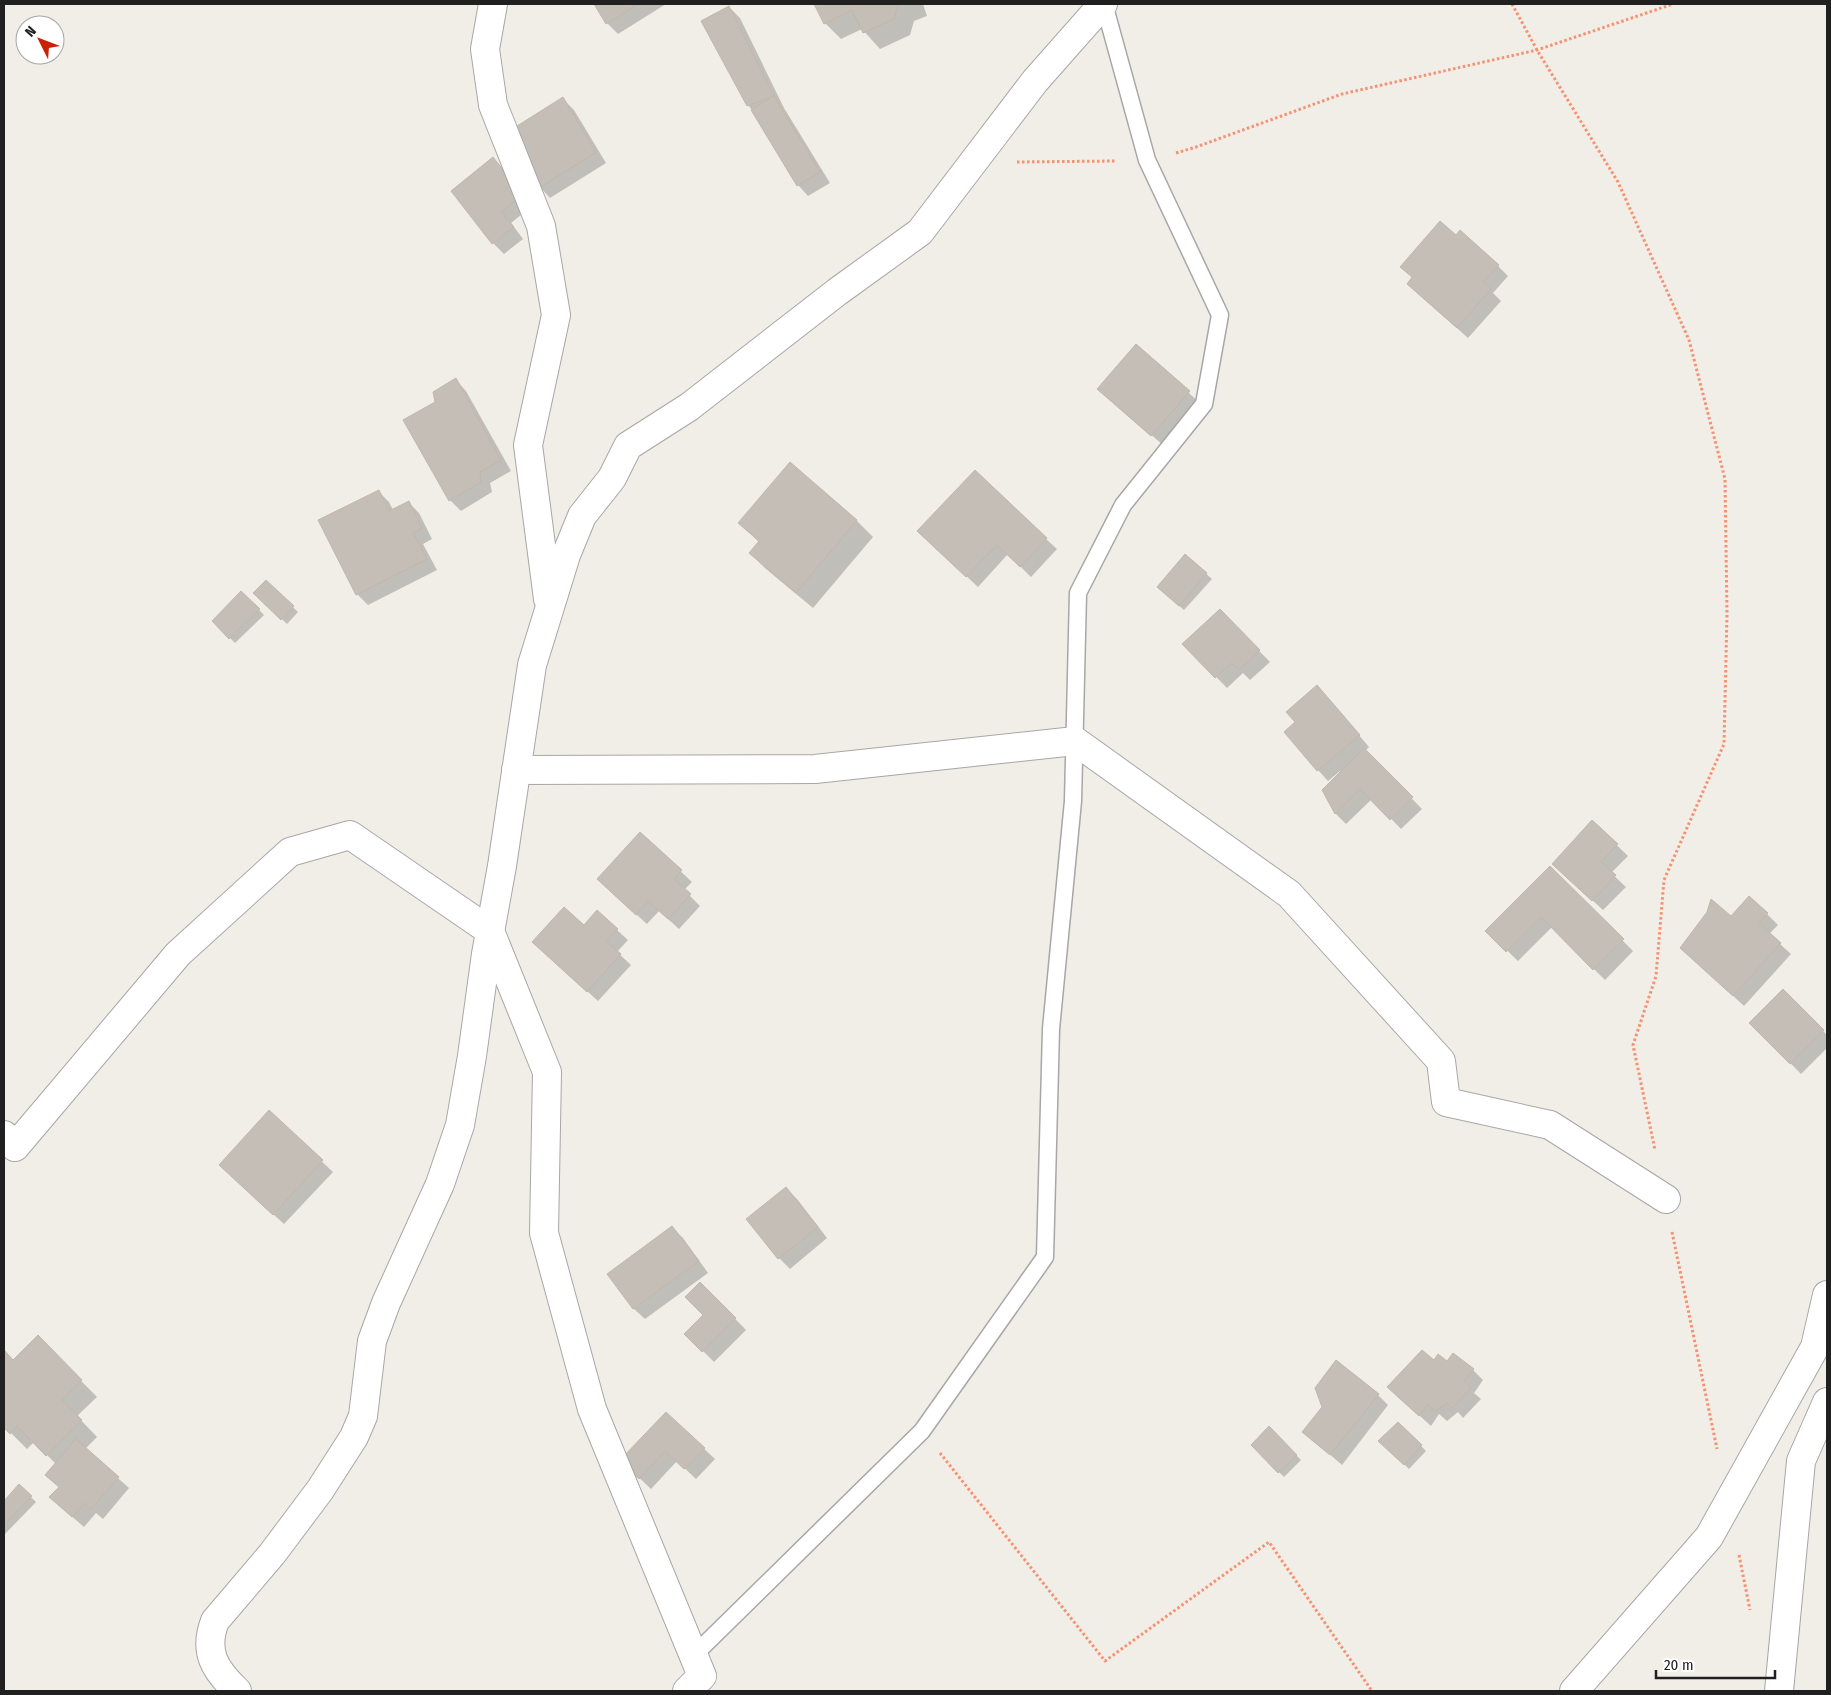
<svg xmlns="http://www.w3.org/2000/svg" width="1831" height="1695" viewBox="0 0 1831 1695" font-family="'Fira Sans Condensed',sans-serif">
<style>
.shadow{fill:#0003}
.building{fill:#c5beb6;stroke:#c2b7a9}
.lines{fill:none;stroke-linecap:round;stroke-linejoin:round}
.service-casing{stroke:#a7a7a7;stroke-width:19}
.minor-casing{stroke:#a7a7a7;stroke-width:30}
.path{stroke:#f69172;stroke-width:3;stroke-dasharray:2.5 2.5;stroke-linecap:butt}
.service{stroke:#fff;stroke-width:16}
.minor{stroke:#fff;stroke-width:28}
</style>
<rect width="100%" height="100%" fill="#f0eee7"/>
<g class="shadow">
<polygon points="595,4 666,4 618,34 607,23"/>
<polygon points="815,4 923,4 927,16 914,21 910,35 880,49 862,29 841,39 825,23"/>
<polygon points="729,7 740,18 784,108 830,183 808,196 798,185 752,110 748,105"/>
<polygon points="563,99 574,110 606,163 550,198 540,187"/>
<polygon points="493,159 504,170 532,206 511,223 523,239 504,254 493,243 453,191"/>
<polygon points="1456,237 1498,266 1508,276 1493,293 1501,301 1468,338 1419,294"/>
<polygon points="1136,346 1200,403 1163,445 1110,399"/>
<polygon points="456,380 466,391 511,471 490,483 492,492 461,511 450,500 437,402"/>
<polygon points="790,464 857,521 873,537 813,608 766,569 750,553 759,542 740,523"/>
<polygon points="378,491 389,502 393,510 408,502 419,513 432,539 423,544 437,570 368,605 357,594 320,521"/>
<polygon points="1046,539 1057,549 1031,577 1008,554 978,587 930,542"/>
<polygon points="1186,556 1212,579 1184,610 1163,592"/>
<polygon points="266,582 298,612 287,624 255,593"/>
<polygon points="241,592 264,615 235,643 213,621"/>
<polygon points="1220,611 1270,662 1250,680 1243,673 1227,688 1184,644"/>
<polygon points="1327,698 1369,747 1365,751 1422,809 1401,829 1372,799 1346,824 1336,814 1324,790 1341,773 1340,771 1328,781 1318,770"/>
<polygon points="1593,822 1628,856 1611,873 1626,887 1603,910 1564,874"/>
<polygon points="640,833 692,882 684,890 700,906 679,929 659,911 647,924 609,890"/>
<polygon points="1550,868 1633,951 1605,980 1552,927 1518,961 1487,931"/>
<polygon points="1767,914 1778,925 1769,934 1791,954 1744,1006 1692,958 1731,918"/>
<polygon points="584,927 617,930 628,940 617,952 631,965 598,1001 544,952"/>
<polygon points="1783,990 1827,1035 1827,1048 1801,1074 1751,1023"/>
<polygon points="269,1112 333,1172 284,1224 231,1176"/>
<polygon points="786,1189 797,1199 827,1238 790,1269 779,1258"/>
<polygon points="672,1228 683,1238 708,1273 645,1319 634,1309 609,1274"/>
<polygon points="700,1283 746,1330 714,1362 686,1334 705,1315"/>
<polygon points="38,1337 97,1397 77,1416 97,1437 85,1449 129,1488 103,1519 96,1513 84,1527 62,1508 60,1488 46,1475 56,1464 34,1442 27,1449 4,1426 4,1352 13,1362"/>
<polygon points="1435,1362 1447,1363 1473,1370 1483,1380 1474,1393 1481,1399 1463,1418 1458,1412 1447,1421 1439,1414 1431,1426 1399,1397"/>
<polygon points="1378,1395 1388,1405 1342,1465 1304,1432"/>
<polygon points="666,1413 715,1459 696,1479 677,1461 651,1489 632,1471"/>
<polygon points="1398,1423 1426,1451 1409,1469 1380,1441"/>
<polygon points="1269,1428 1301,1460 1284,1477 1252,1445"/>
<polygon points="19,1486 36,1502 5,1534 4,1532 4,1502"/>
</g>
<g class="building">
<polygon points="594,4 638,4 606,24"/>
<polygon points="814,4 902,4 898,5 894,19 863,33 852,10 824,24"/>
<polygon points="729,6 774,96 747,106 701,21"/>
<polygon points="774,96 820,172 797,186 751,110"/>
<polygon points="563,97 596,152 539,188 506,133"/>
<polygon points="493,157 523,195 501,212 514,227 492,244 451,191"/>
<polygon points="1440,221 1456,235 1460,230 1499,265 1483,282 1491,289 1457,328 1407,284 1412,277 1400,267"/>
<polygon points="1136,344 1190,391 1151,436 1097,389"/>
<polygon points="456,378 501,460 480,472 481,482 449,501 403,420 435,402 433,392"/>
<polygon points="790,462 857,520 796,593 749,553 759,541 738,523"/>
<polygon points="975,470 1047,538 1020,567 997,545 966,577 917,531"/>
<polygon points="379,490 389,511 409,501 422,528 413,533 427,559 356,595 318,520"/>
<polygon points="1185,554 1207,573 1179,606 1157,587"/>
<polygon points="266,580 294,606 281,620 253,593"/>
<polygon points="241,591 260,609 229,639 212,621"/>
<polygon points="1220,609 1260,650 1239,670 1232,663 1215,678 1182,644"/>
<polygon points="1317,685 1360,735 1317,771 1284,732 1295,722 1286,712"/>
<polygon points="1364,748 1413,797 1390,820 1360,789 1335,814 1322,790"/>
<polygon points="1592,820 1618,844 1601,862 1616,875 1592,901 1552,864"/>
<polygon points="640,832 682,870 674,879 691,894 668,919 648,901 636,915 597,879"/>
<polygon points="1550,866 1624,939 1593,970 1541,917 1506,952 1485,931"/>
<polygon points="1749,896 1768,913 1759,923 1781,943 1733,996 1680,948 1707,912 1711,899 1731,916"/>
<polygon points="564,907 584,925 597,910 618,929 606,941 621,954 587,992 532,942"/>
<polygon points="1783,989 1824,1030 1790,1064 1749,1023"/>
<polygon points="269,1110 323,1160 273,1215 219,1165"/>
<polygon points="786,1187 818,1227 778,1259 746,1219"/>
<polygon points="672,1226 699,1261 633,1309 607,1274"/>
<polygon points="700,1282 736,1318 702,1352 684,1334 703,1315 685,1297"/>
<polygon points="38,1335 82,1380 62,1400 82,1420 46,1456 17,1426 10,1434 4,1428 4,1350 13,1360"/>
<polygon points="1422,1350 1434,1360 1438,1354 1447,1361 1453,1353 1474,1369 1464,1381 1471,1388 1452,1408 1447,1403 1435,1412 1428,1404 1419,1416 1387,1387"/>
<polygon points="1336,1360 1379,1394 1330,1455 1302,1432 1322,1407 1315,1388"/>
<polygon points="666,1412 705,1448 684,1469 665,1451 639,1479 620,1460"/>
<polygon points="1398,1422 1422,1445 1404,1465 1378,1441"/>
<polygon points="1269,1426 1297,1455 1278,1473 1251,1445"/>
<polygon points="76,1439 119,1477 91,1509 85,1503 72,1517 49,1497 59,1487 45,1475"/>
<polygon points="19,1484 32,1496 4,1525 4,1501"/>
</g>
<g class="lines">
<defs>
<polyline id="service" points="693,1656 922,1431 1045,1257 1051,1029 1073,801 1078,593 1123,505 1204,404 1220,315 1147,160 1104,4"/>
<g id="minor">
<polyline points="493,4 485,49 493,105 541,226 556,315 528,445 548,599"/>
<polyline points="516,770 815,769 1075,741 1289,894 1441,1061 1446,1102 1550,1125 1666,1199"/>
<polyline points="4,1135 15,1147 178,954 290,852 350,835 490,931 547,1072 544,1233 592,1409 702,1676 687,1691"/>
<path d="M237,1691C215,1670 203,1652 215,1621L272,1554L320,1490L354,1437L363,1416L372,1341L386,1303L440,1184L460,1125L472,1056L486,954L502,866L532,665L566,555L582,516L612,478L628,446L689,407L837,292L920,232L1035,81L1103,4"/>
<polyline points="1574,1691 1709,1537 1815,1347 1827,1295"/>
<polyline points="1779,1691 1801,1461 1827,1402"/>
</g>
</defs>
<use href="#service" class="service-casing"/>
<use href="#minor" class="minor-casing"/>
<g class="path">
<polyline points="1512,4 1537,50 1618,182 1689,340 1725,479 1727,614 1724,744 1664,880 1656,976 1633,1045 1655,1150"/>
<polyline points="1176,153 1196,147 1342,94 1537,50 1673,4"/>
<polyline points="1017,162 1116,161"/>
<polyline points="1672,1232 1717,1449"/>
<polyline points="940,1453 1105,1661 1269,1542 1372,1691"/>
<polyline points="1739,1555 1750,1610"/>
</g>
<use href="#service" class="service"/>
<use href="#minor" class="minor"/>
</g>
<rect width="1831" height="1695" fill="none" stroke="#202020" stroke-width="10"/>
<g transform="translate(40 40) rotate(312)"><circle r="24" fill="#ffffff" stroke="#a6a6a6"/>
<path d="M0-4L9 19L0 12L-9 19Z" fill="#cb2005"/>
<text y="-8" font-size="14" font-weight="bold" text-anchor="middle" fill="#202020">N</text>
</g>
<path d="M1656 1670v8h119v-8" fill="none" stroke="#202020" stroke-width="2.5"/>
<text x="1664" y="1670" font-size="15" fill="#202020" stroke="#ffffff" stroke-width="4" paint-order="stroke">20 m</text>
</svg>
